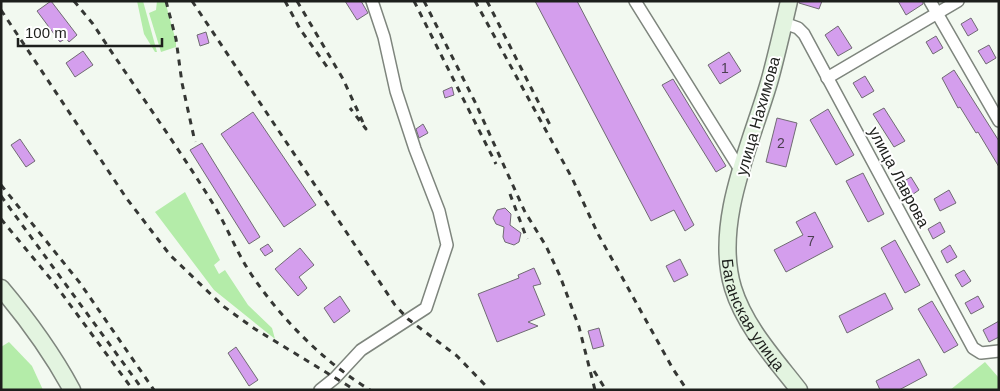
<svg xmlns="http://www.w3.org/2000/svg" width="1000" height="391" viewBox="0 0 1000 391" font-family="Arial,sans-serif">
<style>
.green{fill:#b4eca9}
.building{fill:#d49eed;stroke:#706b73}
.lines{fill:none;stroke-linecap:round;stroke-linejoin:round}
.street-casing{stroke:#7e857d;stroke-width:14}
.secondary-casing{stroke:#7e857d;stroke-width:19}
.street{stroke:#fff;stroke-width:11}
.secondary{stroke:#e3f4e0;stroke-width:16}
.rail{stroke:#353734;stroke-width:3;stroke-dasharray:6 6;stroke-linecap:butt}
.labels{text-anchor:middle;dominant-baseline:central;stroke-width:4;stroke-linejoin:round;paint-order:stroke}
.number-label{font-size:14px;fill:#4b3f50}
.street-label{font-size:16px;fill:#1d1f1c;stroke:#fff}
</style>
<rect width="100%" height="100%" fill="#f2f9f0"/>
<g class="green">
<polygon points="137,1 143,1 157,52 155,52 144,34"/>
<polygon points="157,1 165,1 176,41 176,47 161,52 149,13 156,10"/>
<polygon points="185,192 220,260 214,265 219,274 225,270 248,305 272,328 275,339 214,290 155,212"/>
<polygon points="9,342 32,366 43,390 1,390 1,347"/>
<polygon points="985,362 999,378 999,390 950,390"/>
</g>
<g class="building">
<polygon points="51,1 77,35 69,42 66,38 60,42 37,11"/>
<polygon points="345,1 361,1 368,13 357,20"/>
<polygon points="535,1 577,1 694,225 685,231 674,210 651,221"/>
<polygon points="799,1 822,1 819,9 799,3"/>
<polygon points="898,1 923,1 923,4 906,15"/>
<polygon points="971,18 978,30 968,36 961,24"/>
<polygon points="838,26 852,48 838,56 825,35"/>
<polygon points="206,32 209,43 200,46 197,35"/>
<polygon points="936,36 943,48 933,54 926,42"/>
<polygon points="989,45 996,58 986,64 978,51"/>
<polygon points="83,51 93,65 75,77 66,63"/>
<polygon points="729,52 741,71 720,84 708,65"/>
<polygon points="954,70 999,141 999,167 978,132 976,133 960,107 958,108 942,78"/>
<polygon points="865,76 874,91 862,98 853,83"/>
<polygon points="673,79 726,166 716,172 662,85"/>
<polygon points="452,87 454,95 445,98 443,91"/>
<polygon points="884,108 905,141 894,147 873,114"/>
<polygon points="828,109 854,155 836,165 810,120"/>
<polygon points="253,112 316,205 284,227 221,134"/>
<polygon points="777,118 797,123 786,167 766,162"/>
<polygon points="423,124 428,133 419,138 416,129"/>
<polygon points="20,139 35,161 26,167 11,145"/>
<polygon points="202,143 260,237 249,244 190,150"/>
<polygon points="863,173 884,214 868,222 846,181"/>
<polygon points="911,177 919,190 909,197 901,183"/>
<polygon points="949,190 956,203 940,211 934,199"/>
<polygon points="505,208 511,214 510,225 521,233 519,242 514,245 505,242 503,237 504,227 496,224 493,218 497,210"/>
<polygon points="815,212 833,247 786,272 774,250 803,235 796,222"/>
<polygon points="940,222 945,232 933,239 928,229"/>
<polygon points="895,240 920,285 905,293 881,248"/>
<polygon points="268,244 273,251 265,256 260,249"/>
<polygon points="950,245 957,257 947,263 941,251"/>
<polygon points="300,248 314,265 299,277 307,288 298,296 275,269"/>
<polygon points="680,259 688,275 674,282 666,266"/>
<polygon points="534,268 541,284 533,286 545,315 528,322 538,326 497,342 478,294 519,278 518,275"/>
<polygon points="964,270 971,281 962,287 955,275"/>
<polygon points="885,293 893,309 847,333 839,316"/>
<polygon points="340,296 350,311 334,323 324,308"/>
<polygon points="978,296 984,307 971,314 965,303"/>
<polygon points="932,301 958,345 944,353 918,309"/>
<polygon points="999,321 999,337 989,342 983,330"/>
<polygon points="599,328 604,346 593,349 588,331"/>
<polygon points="236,347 258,380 249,386 228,353"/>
<polygon points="919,359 927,375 899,390 880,390 876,381"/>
</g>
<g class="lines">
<defs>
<g id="street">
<polyline points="635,1 741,171"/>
<polyline points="930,1 999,121"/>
<polyline points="784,23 798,28 804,34 973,348 981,353 999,351"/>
<polyline points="827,78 958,1"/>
<polyline points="320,390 335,378 361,350 426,308 447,245 439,211 415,149 396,91 384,37 372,1"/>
</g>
<g id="secondary">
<path id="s1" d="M789,1C783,27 777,53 770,79C752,142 713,222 733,288C745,327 775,359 799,390"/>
<path d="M1,288C28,320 52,353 72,390"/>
</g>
</defs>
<use href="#street" class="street-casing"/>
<use href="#secondary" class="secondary-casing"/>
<use href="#street" class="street"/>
<use href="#secondary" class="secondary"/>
<g class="rail">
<path d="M74,1L93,24C133,85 177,145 215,207C228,229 237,253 251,274C282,320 323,361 370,390"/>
<polyline points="166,1 176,39 182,83 195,142"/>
<polyline points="192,1 395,305 408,319 457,356 486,386"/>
<polyline points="285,1 300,29 330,71"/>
<polyline points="297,1 343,79 366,129 350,108"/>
<polyline points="414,1 496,164"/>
<polyline points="424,1 475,102 525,212 546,246 560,276 579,327 595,390"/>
<polyline points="475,1 572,178 598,234 673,369 687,390"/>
<polyline points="487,1 551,127"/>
<polyline points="1,10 127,199 170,255 223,306 255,329 355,390"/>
<polyline points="1,185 80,283 154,390"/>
<polyline points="510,194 527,239"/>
<polyline points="1,196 143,390"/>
<polyline points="1,219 54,283 133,390"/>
<polyline points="594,371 606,390"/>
</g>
</g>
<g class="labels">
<g class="number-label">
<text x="725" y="68">1</text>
<text x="781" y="143">2</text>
<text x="811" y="241">7</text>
</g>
<g class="street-label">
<text transform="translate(758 116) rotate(-74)">улица Нахимова</text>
<text transform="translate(899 177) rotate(62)">улица Лаврова</text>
<text stroke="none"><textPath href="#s1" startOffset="328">Баганская улица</textPath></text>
</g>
</g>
<rect width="1000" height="391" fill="none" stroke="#1d1f1c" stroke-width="5"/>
<path d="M18 38v8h144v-8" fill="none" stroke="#1d1f1c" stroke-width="2.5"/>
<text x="25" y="38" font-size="15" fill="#1d1f1c" stroke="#ffffff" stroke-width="4" paint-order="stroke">100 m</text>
</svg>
